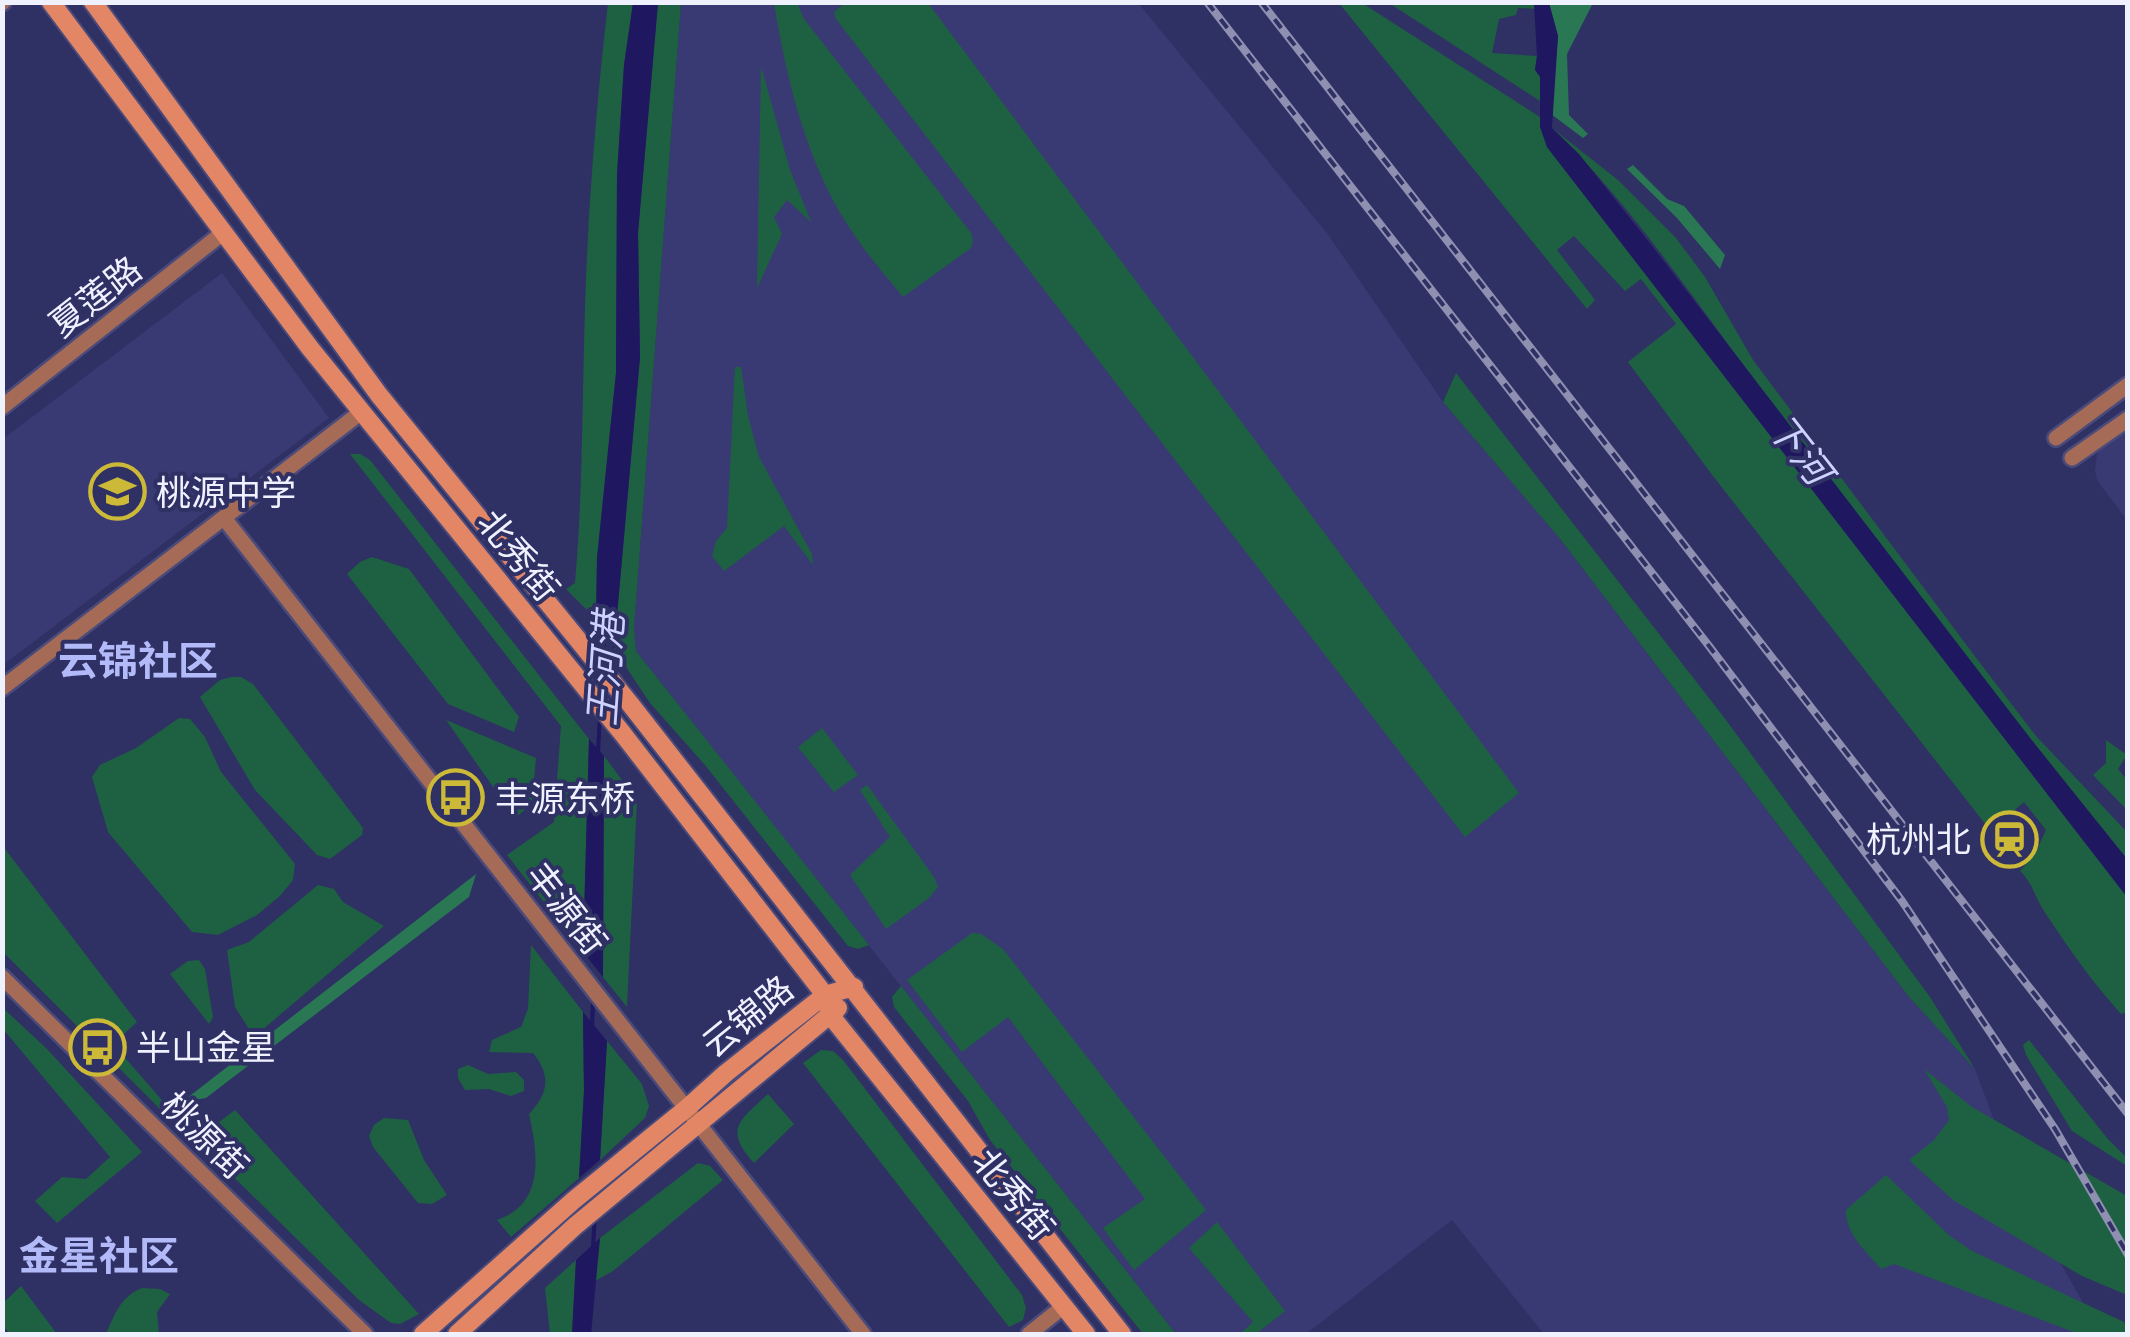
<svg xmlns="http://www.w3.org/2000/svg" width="2130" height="1337" viewBox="0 0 2130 1337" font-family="Mulish,'Noto Sans SC',sans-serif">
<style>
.built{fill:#393a73}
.green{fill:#1e6142}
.forest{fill:#297853}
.water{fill:#1f175f}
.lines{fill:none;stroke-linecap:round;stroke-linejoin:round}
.stream{stroke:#1f175f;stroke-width:4}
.tertiary-casing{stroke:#4a4b7a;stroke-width:20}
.secondary-casing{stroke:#4a4b7a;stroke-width:22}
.tertiary{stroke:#a66b57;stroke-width:15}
.secondary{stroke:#e38666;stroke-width:18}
.rail-casing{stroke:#8f90b1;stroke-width:8}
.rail{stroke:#2f3064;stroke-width:4;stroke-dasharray:11;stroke-linecap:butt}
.labels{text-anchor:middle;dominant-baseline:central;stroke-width:8;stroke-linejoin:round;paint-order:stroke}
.street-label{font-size:35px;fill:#f0f1ff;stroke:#2f3064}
.poi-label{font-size:35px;fill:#f0f1ff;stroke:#2f3064;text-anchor:start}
.water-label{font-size:38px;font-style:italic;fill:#cdd2fe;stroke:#2f3064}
.quarter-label{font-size:40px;font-weight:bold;fill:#b3baf9;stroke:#2f3064}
</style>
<rect width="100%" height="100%" fill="#2f3064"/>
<g class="built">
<polygon points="681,3 1138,3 1327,233 1443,402 1561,540 1909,997 1975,1069 2023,1198 2101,1334 1544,1334 1452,1220 1306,1334 1176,1334 636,651 634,628"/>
<polygon points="222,273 329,418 3,665 3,439"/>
<polygon points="2127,422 2127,520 2097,480 2095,471 2097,454 2110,436"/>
</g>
<g class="green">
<polygon points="1447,2 1534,3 1535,9 1518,8 1516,15 1499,19 1492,53 1537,56 1535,70 1540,76 1540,101 1389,3"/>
<path d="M608,3H633L624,65L617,175L616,373L597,558L596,619L566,589L575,583C582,504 582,426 584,346C586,232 595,116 608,3Z"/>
<polygon points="658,3 681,3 634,628 636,651 869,945 858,949 848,946 705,765 650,703 614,649 640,357 638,233"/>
<path d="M774,3H797L804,19L971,233L973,240L971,248L903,297C887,277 869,257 855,236C808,169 787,82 774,3Z"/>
<polygon points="845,3 928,3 1519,793 1465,837 836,19 834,12"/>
<path d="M1339,3H1362L1540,117L1547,147L2127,897V1012L2121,1014C2091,981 2068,947 2044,911C2035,897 2032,882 2020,871L2035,854L2046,830L2024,802L2008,816L2004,813L1986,825L1713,476L1628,362L1676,324L1641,279L1625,291L1574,236L1557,250L1595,300L1587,309Z"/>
<polygon points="761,66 790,170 811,222 787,200 774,217 782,234 757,288"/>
<path d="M1552,128L1618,180L1676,238L1705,277L1753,360L1977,659L2036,736L2127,832V859C2001,705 1881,545 1760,387C1694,300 1631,204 1552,128Z"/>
<polygon points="735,367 741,367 748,416 759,457 812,554 813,565 784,526 724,571 712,556 716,541 727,528"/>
<polygon points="1456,373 1723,716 1930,997 1975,1069 1909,997 1561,540 1443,402"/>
<polygon points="350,454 360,454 370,460 589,739 583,952 507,855 554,822 561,726"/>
<polygon points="372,557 409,569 519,717 514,732 448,704 347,574 360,562"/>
<polygon points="231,677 241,677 253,684 363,828 362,835 330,859 317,855 255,790 200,697 220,680"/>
<polygon points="179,718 190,719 205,737 221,772 295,864 293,880 280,896 257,915 218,935 192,932 108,832 92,777 100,765 136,748"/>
<polygon points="446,720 536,758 532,804 515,818"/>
<polygon points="822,728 858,775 834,792 798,747"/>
<polygon points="2106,740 2127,755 2118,769 2127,780 2127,810 2093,775 2106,763"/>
<polygon points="604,756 637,800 627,1007 603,977"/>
<polygon points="867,785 934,877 938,887 929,898 886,929 850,875 890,837 860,790"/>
<polygon points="2,845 137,1022 113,1044 174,1114 160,1109 3,952"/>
<polygon points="318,885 334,889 343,902 384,926 254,1037 235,1007 227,950 249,942"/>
<polygon points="972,933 981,934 1003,949 1206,1210 1134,1270 1103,1228 1145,1199 1008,1017 962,1052 907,980"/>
<path d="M531,945L583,1012L584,1091L579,1178L511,1237L497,1220C545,1204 538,1154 529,1114C549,1093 551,1075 533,1053L489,1052L492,1040L521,1027L528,1009Z"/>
<polygon points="199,960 205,969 213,1017 209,1024 170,974 188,961"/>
<polygon points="901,986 1176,1334 1143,1334 990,1140 968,1101 894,1007 892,997"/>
<polygon points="2,1007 47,1049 142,1152 57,1223 35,1201 62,1177 86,1179 110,1157 3,1029"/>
<polygon points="2029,1040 2107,1138 2127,1158 2127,1166 2072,1131 2026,1055 2023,1045"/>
<polygon points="607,1041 642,1084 649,1106 645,1118 600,1160"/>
<polygon points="821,1050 833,1051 843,1060 1022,1295 1026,1308 1023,1320 1009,1327 803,1063"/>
<polygon points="468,1065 488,1074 516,1072 524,1080 524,1091 511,1096 489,1089 465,1090 458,1078 458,1069"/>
<polygon points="1924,1069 1972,1107 2127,1196 2127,1295 2082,1276 1953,1200 1909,1160 1934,1140 1949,1120 1947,1107"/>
<path d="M768,1094L794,1124L754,1163C723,1129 740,1120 768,1094Z"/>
<polygon points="235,1110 419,1314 400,1324 391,1323 359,1300 210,1154 203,1144 203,1134"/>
<polygon points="384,1118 408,1120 424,1160 447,1195 432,1204 418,1203 373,1147 369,1136 374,1125"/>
<polygon points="698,1163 710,1166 723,1180 613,1271 595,1281 600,1238"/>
<path d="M1886,1175L1950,1236L1972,1251L2124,1322L2127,1334H2079L1894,1264L1881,1269C1867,1252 1845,1234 1846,1210Z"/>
<polygon points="1217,1222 1285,1311 1256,1334 1240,1334 1253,1322 1189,1248"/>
<polygon points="576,1260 572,1334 550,1334 545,1288"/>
<polygon points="21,1286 57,1334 10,1334 3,1326 3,1303"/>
<path d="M142,1288L160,1289L170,1294L157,1312L159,1334H106C115,1314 120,1297 142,1288Z"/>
</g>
<g class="forest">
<polygon points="1549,3 1593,3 1567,54 1569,115 1588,134 1583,138 1551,114 1558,36"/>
<polygon points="1633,165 1667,199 1684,206 1725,255 1720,269 1677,218 1627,169"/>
<polygon points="476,874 469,897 206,1098 182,1102"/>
</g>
<g class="water">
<polygon points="633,3 658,3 638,233 640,357 614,649 596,619 597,558 616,373 617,175 624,65"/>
<polygon points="1534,3 1549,3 1558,36 1552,128 1579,154 1653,247 2030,738 2127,859 2127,897 1547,147 1540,127 1540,77 1535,70 1537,56"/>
<polygon points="589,739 604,756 603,977 583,952"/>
<polygon points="583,1012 607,1041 600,1160 579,1178 584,1091"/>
<polygon points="600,1238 591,1334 572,1334 576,1260"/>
</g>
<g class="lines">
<g class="stream">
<polyline points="603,657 605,632"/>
<polyline points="598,752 600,716"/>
<polyline points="592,1027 593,1001"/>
<polyline points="593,1246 595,1216"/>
</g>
<defs>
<g id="tertiary">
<polyline points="2,3 3,2"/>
<polyline points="2,407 224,232"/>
<polyline points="2056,438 2128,385"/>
<polyline points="2072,458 2128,419"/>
<polyline points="224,518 863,1334"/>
<polyline points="2,688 360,413"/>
<polyline points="2,977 365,1334"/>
<polyline points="1029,1334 1064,1306"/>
</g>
<g id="secondary">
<polyline points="51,2 310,348 623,734 825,995 831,1016 1086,1334"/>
<polyline points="93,2 379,395 631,705 1122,1334"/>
<polyline points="423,1334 574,1200 687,1108 726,1073 825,995 854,987"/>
<polyline points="457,1334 575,1226 838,1008"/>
</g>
</defs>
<use href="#tertiary" class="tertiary-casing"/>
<use href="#secondary" class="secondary-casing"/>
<use href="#tertiary" class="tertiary"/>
<use href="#secondary" class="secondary"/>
<defs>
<g id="rail">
<polyline points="1207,2 1709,646 1902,901 2055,1129 2128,1255"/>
<polyline points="1261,2 2128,1114"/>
</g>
</defs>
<use href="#rail" class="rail-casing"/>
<use href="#rail" class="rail"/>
</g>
<defs>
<symbol id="school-ring" viewBox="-11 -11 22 22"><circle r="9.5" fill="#2f3064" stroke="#cdb938" stroke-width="1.5"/><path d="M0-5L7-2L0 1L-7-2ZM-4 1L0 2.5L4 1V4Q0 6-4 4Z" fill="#cdb938"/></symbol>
<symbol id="bus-ring" viewBox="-11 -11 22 22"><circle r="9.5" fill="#2f3064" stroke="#cdb938" stroke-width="1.5"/><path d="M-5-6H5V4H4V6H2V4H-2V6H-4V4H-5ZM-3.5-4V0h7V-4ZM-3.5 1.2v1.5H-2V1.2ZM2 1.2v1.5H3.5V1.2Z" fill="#cdb938"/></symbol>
<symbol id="station-ring" viewBox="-11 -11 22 22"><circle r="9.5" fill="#2f3064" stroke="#cdb938" stroke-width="1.5"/><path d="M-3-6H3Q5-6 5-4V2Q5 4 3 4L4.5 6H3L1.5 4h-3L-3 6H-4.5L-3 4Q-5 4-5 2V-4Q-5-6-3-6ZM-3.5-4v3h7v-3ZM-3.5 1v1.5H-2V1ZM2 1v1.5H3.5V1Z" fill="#cdb938"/></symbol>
</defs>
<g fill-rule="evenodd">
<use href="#school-ring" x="86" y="460" width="63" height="63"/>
<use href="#bus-ring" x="424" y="766" width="63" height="63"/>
<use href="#station-ring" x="1978" y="808" width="63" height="63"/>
<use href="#bus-ring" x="66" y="1016" width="63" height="63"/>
</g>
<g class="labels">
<g class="street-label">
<text transform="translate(95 296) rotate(-38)">夏莲路</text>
<text transform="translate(519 555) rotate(51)">北秀街</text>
<text transform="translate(567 908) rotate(52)">丰源街</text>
<text transform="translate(747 1016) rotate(-39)">云锦路</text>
<text transform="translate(205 1135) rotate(45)">桃源街</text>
<text transform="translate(1014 1194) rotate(51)">北秀街</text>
</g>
<g class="poi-label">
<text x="156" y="492">桃源中学</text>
<text x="495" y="798">丰源东桥</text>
<text x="1971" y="839" text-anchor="end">杭州北</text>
<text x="136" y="1047">半山金星</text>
</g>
<g class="water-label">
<text transform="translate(1800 449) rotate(52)">下河</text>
<text transform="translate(605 669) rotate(-86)">王河港</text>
</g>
<g class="quarter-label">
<text x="138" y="660">云锦社区</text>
<text x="99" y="1255">金星社区</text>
</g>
</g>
<rect width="2130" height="1337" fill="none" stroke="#f0f1ff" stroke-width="10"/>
</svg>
